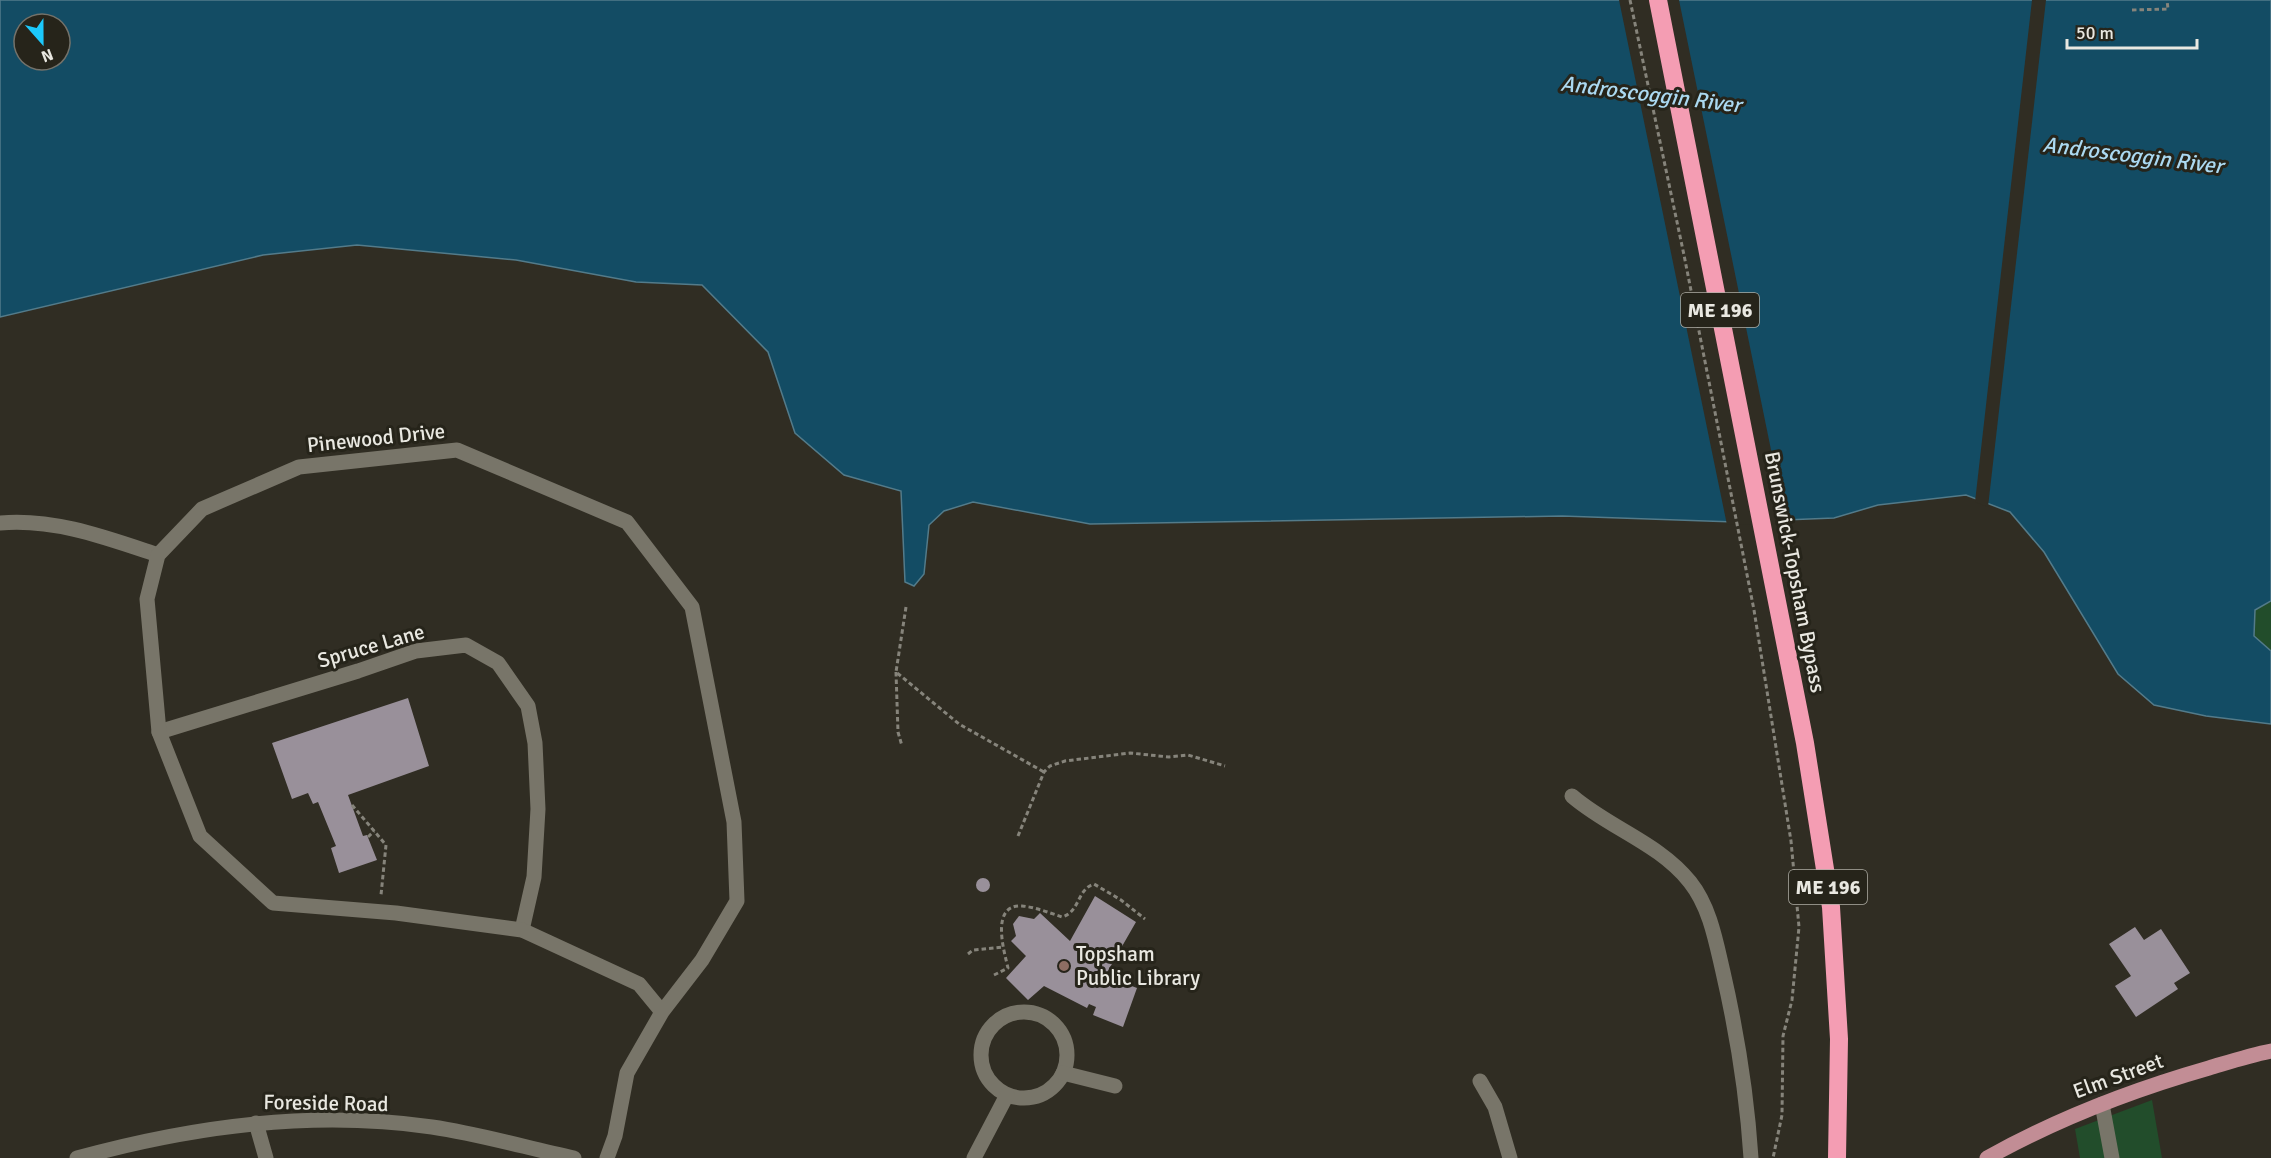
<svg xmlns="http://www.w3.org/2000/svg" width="2271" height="1158" viewBox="0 0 2271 1158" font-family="Signika,sans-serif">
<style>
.green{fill:#224d2b}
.water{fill:#134c64;stroke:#537b8a;stroke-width:1.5;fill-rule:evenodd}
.pier{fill:#302d23}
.building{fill:#99909a}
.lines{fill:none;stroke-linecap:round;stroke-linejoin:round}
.path{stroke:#86847b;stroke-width:3;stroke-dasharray:4.5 3;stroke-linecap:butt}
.minor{stroke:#787569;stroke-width:15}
.major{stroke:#c28d95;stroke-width:15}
.highway{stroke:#f49db3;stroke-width:18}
.education-dot{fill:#8d6e63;stroke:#26241a;stroke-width:2}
.labels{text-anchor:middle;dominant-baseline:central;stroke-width:6;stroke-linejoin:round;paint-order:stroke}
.shield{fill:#26241a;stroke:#aeada5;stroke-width:1.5}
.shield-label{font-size:20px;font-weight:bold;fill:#e9e8e1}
.street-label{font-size:21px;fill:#e9e8e1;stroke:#26241a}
.poi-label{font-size:21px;fill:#e9e8e1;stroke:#26241a;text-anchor:start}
.water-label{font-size:22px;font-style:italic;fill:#abd9f1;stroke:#26241a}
</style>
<rect width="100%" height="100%" fill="#302d23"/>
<g class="green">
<polygon points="2271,601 2271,651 2254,636 2255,610"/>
<polygon points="2152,1100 2162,1158 2080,1158 2075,1129"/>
</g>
<path class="water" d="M0,0H2271V601L2255,610L2254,636L2271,651V724L2206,716L2154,705L2118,674L2044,552L2010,512L1966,495L1878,505L1834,518L1735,522L1562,516L1090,524L973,502L944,511L929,525L924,574L914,586L905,582L901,491L844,475L795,433L768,352L702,285L636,282L516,260L357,245L263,255L0,317ZM24,24H60V60H24Z"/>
<g class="pier">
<polygon points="1619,0 1679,0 1786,523 1727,525"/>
<polygon points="2032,0 2046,0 1988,507 1975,502"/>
</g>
<g class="building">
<polygon points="408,698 429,766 348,795 363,836 367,835 377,860 339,873 331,848 336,846 318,802 313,804 308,793 292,799 272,743"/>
<circle cx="983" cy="885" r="7"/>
<polygon points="1095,896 1136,922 1105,976 1137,988 1123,1027 1093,1015 1096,1007 1089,1004 1087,1008 1044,986 1028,1000 1006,978 1026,956 1011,941 1016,936 1013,924 1019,916 1034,919 1040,913 1070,941"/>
<polygon points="2135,927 2144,940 2161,929 2190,973 2174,983 2178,989 2136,1017 2115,986 2131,976 2109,944"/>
</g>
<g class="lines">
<g class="path">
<polyline points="1630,0 1684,255 1754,610 1791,841 1799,927 1792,1000 1783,1036 1782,1115 1773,1158"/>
<polyline points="2132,10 2168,9 2167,0"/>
<polyline points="906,607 896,672 959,724 1044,772"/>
<polyline points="896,672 898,732 902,746"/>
<polyline points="352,805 386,845 381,895"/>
<polyline points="1018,836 1044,772 1050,766 1065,761 1130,753 1169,757 1188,755 1225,766"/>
<polyline points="368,837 374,831"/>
<polyline points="968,954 973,950 1003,947"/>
<path d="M994,975L1008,968C1004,951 990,904 1022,906C1035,907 1050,913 1062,917C1080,912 1077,889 1094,884L1121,900L1145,919"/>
</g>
<g class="minor">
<path d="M0,523C54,518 107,538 158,555"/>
<polyline points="159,732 358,671 416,651 466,645 498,663 528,706 535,743 538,809 534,877 522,930"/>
<path d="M1572,796C1609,828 1659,843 1690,882C1710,907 1716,942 1723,972C1737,1033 1747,1095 1751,1158"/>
<circle cx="1024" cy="1055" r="43"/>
<polyline points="1063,1073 1115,1086"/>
<polyline points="1480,1081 1495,1107 1510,1158"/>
<polyline points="2102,1104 2112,1158"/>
<polyline points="256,1123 266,1158"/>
<path d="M77,1158C194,1126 312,1110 432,1127C480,1134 527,1148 574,1158"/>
<polyline points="607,1158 615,1136 627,1073 662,1012 702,960 737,901 734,822 692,607 627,522 457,450 299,467 202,509 158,555 147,599 159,732 200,836 273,903 396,913 522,930 639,984 662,1012"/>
<polyline points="974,1158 1007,1095"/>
</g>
<path class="major" d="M1987,1158C2057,1119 2132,1090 2209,1068C2229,1062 2250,1055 2271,1051"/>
<polyline class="highway" points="1658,0 1805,743 1831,907 1839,1039 1837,1158"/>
</g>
<circle class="education-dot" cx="1064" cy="966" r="6"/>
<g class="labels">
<g class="shield">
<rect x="1681" y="293" width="78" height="34" rx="4.5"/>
<rect x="1789" y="870" width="78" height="34" rx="4.5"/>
</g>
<g class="shield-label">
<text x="1720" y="310">ME 196</text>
<text x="1828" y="887">ME 196</text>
</g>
<g class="street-label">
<text transform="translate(376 438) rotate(-6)">Pinewood Drive</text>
<text transform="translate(1795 572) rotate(79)">Brunswick-Topsham Bypass</text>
<text transform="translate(371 646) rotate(-16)">Spruce Lane</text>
<text transform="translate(2118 1076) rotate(-20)">Elm Street</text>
<text transform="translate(326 1103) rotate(1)">Foreside Road</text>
</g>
<g class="poi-label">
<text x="1076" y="954">Topsham<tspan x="1076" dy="24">Public Library</tspan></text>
</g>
<g class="water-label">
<text transform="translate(1651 94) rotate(7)">Androscoggin River</text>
<text transform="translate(2133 155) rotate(7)">Androscoggin River</text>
</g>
</g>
<g transform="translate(42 42) rotate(159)"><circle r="28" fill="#26241a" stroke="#74726a" stroke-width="1.5"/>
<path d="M0-4.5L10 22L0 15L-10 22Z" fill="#1cc9fc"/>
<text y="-9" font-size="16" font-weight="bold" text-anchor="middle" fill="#e9e8e1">N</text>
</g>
<path d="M2067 39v9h130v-9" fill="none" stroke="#e9e8e1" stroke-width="3"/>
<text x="2076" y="39" font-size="18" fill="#e9e8e1" stroke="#26241a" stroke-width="4.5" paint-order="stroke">50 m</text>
</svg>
